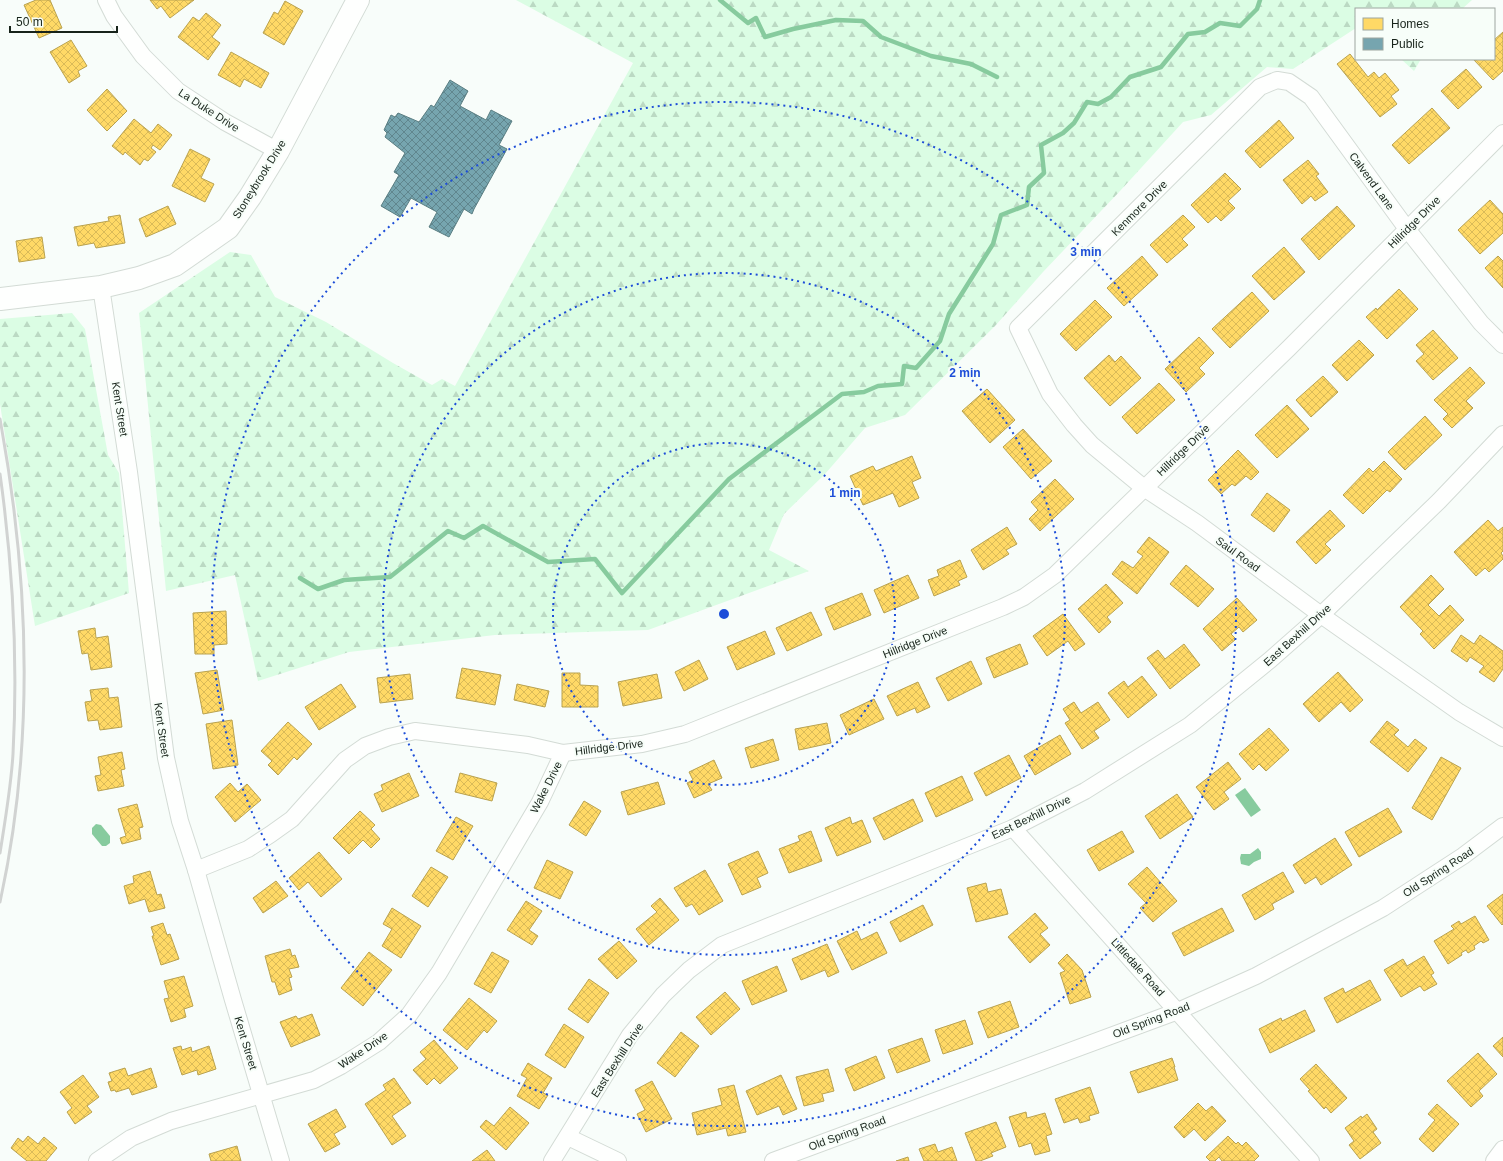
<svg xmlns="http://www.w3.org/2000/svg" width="1503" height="1161" viewBox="0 0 1503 1161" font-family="Arial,sans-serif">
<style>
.forest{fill:url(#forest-firs)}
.water{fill:#87cb9e}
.homes{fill:url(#homes-cross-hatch);stroke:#b9a24f}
.public{fill:url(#public-cross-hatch);stroke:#5a7e82}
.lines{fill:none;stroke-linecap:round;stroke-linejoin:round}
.stream{stroke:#87cb9e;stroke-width:4.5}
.street-casing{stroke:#d3dbd5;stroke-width:18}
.secondary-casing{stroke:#d3dbd5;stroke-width:24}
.street{stroke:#fefffe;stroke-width:16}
.secondary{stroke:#fefffe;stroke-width:22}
.rail{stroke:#d1d3d2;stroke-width:3}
.ring{fill:none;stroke:#1d4ed8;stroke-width:2;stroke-dasharray:2 4}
.labels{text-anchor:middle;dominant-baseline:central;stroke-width:4;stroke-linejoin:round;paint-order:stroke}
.street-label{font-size:11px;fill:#17231a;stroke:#f7fef9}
.centre{fill:#1d4ed8;stroke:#f7fef9;stroke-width:2}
.ring-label{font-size:12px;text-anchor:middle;font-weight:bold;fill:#1d4ed8;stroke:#f7fef9;stroke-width:4;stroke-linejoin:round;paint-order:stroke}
</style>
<defs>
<pattern id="forest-firs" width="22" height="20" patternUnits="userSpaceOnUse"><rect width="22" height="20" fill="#dbfde4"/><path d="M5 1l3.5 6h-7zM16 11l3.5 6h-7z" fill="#bbd9c3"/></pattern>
<pattern id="homes-cross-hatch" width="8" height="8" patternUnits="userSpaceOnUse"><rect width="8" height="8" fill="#ffd966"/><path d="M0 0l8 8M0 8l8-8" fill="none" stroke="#daba58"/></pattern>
<pattern id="public-cross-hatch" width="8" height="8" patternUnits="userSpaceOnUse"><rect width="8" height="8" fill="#76a5af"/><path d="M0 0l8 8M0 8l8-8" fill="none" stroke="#60868e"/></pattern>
</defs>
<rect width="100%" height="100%" fill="#f8fdfa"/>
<g class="forest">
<polygon points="516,0 1472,0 1462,9 1356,9 1356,28 1293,69 1267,67 1211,115 1183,122 1120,191 1043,272 995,326 905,415 865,428 825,474 784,514 769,550 809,571 648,630 495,635 349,652 258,681 235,575 166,591 139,313 230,252 251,255 275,297 326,322 393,363 432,385 442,379 455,386 633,63"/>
<polygon points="1401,59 1421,59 1414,71"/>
<polygon points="72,313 85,329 108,455 119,473 129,593 35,626 0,404 0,319"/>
</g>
<g class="water">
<polygon points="1245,788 1261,810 1251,817 1235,795"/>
<polygon points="96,824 101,825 110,836 110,843 106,846 102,846 92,834 92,828"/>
<polygon points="1258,848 1261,852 1261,859 1254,862 1249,866 1241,864 1240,858 1241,854 1250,854"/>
</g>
<g class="homes">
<polygon points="36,0 50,0 62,28 39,38 24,5"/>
<polygon points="150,0 194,0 170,18 161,6 157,9"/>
<polygon points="285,1 303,11 284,45 263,33 274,12 278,14"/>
<polygon points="206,13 221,25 212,37 220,43 208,60 178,37 193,17 199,21"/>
<polygon points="1503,32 1503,71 1493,80 1473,59 1494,59 1494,40"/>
<polygon points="71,40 87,66 78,71 80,76 69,83 50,52"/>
<polygon points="231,52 269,73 261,88 244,79 240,87 218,75"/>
<polygon points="1350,54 1368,77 1374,72 1379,78 1385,73 1399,90 1391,96 1397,104 1380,117 1337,64"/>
<polygon points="1466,69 1482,87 1458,109 1441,91"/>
<polygon points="107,89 127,111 107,131 87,110"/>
<polygon points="1432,108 1450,128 1409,164 1392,145"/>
<polygon points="134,119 151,133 158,124 172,135 160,150 153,145 151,148 156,152 148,161 144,159 140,165 125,152 123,155 112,146"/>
<polygon points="1279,120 1294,138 1260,168 1245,151"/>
<polygon points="190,149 210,159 201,178 214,184 205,202 172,186"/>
<polygon points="1308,160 1319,174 1316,176 1328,192 1315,201 1311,196 1302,204 1283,180"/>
<polygon points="1225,173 1241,189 1228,201 1235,208 1221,221 1216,216 1208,223 1191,205"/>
<polygon points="1490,200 1503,214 1503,233 1480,254 1458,230"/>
<polygon points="168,206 176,224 146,237 139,219"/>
<polygon points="1337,206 1355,226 1319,260 1301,239"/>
<polygon points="120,215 125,243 96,248 94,243 78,246 74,227 109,221 108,217"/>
<polygon points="1183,215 1195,227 1182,239 1188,245 1167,263 1150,245"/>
<polygon points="42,237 45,258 19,262 16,241"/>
<polygon points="1284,247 1305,272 1274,300 1252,276"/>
<polygon points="1142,256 1158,275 1124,306 1107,288"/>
<polygon points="1498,256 1503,261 1503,288 1485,268"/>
<polygon points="1399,289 1418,309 1387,339 1366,317 1376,308 1377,310"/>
<polygon points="1252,292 1269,311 1230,348 1212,329"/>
<polygon points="1095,300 1112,317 1076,351 1060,334"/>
<polygon points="1433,330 1458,358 1433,380 1416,361 1424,354 1416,345"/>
<polygon points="1199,337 1214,353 1199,368 1205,374 1186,392 1165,369"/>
<polygon points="1359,340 1374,355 1347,381 1332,365"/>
<polygon points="1109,355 1115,362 1121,356 1141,378 1110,406 1084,378"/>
<polygon points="1470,367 1485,383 1466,401 1473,408 1452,428 1443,419 1448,414 1434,400"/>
<polygon points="1323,376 1338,392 1311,417 1296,400"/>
<polygon points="1159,383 1175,400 1137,434 1122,417"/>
<polygon points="987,389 1015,420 990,443 962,411"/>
<polygon points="1287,405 1309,429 1277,458 1255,435"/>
<polygon points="1425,416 1442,435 1405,470 1388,452"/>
<polygon points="1023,429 1052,461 1031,479 1003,447"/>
<polygon points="1238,450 1259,472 1251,480 1246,476 1235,486 1232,484 1221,494 1208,480"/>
<polygon points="912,456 921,478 912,482 919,498 899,507 893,493 863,505 850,476 873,466 876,471"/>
<polygon points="1384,461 1402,479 1390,492 1387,490 1363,514 1343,495 1369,468 1373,472"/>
<polygon points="1055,479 1074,499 1040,531 1029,519 1038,510 1031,502"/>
<polygon points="1267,493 1290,510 1274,532 1251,515"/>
<polygon points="1330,510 1345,526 1325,544 1331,550 1316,564 1296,542"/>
<polygon points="1488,520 1498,531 1503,527 1503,551 1501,553 1503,556 1503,559 1489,572 1485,568 1476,576 1454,552"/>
<polygon points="1007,527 1017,544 1006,550 1009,554 983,570 971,550"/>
<polygon points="1149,537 1169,552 1137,594 1112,574 1122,561 1133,568 1143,556 1137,552"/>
<polygon points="960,560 967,577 958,581 960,585 934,596 928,580 939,576 937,570"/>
<polygon points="1186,565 1214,589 1198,607 1170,584"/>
<polygon points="908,575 919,598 884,613 874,590"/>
<polygon points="1431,575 1444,589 1428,605 1439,616 1450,605 1464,620 1434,649 1420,634 1423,631 1400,607"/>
<polygon points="1106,584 1123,603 1107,617 1111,622 1099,633 1078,609"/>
<polygon points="862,593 871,615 834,630 825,608"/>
<polygon points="1237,598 1257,620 1243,632 1239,627 1231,634 1236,639 1222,651 1203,629"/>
<polygon points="226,611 227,644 214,645 214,654 195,654 193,613"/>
<polygon points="811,612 822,635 787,651 776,628"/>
<polygon points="1063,614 1085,644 1075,651 1068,641 1047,656 1033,636"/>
<polygon points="95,628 96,638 108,636 112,667 91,670 88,653 82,654 78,631"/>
<polygon points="765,631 775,654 737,670 727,647"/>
<polygon points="1461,635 1474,644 1480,635 1503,651 1503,669 1494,682 1479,672 1484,666 1470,657 1467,662 1451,651"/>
<polygon points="1020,644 1028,664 994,678 986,658"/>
<polygon points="1184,644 1200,665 1170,689 1147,658 1158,650 1165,659"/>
<polygon points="699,660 708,679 684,691 675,672"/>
<polygon points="971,661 982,684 948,701 936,678"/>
<polygon points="462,668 501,675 495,705 456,698"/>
<polygon points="217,670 224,710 203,714 195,673"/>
<polygon points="1338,672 1363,700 1350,712 1341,702 1319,722 1303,704"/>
<polygon points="562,673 580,673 580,685 598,686 598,707 562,707"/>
<polygon points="410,674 413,699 380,703 377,678"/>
<polygon points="657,674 662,698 623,706 618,682"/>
<polygon points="1142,676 1157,695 1128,718 1108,693 1124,681 1128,687"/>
<polygon points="918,682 930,707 917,713 915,708 897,716 887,696"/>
<polygon points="341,684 356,707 319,730 305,707"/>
<polygon points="517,684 549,691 545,707 514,700"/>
<polygon points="108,688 109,698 118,697 122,727 100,730 98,720 88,721 85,702 92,701 90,690"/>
<polygon points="874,699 884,719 849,735 840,715"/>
<polygon points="1074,702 1081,713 1098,702 1110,720 1094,731 1099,738 1082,749 1065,723 1070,720 1063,709"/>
<polygon points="232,720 238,765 213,769 206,724"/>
<polygon points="1387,721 1399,730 1394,735 1408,747 1415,739 1427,748 1408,772 1370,742"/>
<polygon points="288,722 312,744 297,760 294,757 278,775 268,765 272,761 261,751"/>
<polygon points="827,723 831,743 799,750 795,729"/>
<polygon points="1269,728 1289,750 1266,771 1259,764 1253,770 1239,754"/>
<polygon points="1060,735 1071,754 1035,775 1024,756"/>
<polygon points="773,739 779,760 751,768 745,748"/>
<polygon points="122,752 125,769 121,770 124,786 98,791 95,776 101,775 98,757"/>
<polygon points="1009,755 1021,778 986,796 974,773"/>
<polygon points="1441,757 1461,768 1432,820 1412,808"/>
<polygon points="714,760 722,778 708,784 712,790 694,798 687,783 693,780 689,772"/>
<polygon points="1228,762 1241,779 1224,792 1229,799 1214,810 1196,787"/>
<polygon points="409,773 419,796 382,812 374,794 383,790 381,785"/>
<polygon points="460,773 497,783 492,801 455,792"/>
<polygon points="962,776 973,800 936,817 925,793"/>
<polygon points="658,782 665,804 628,815 621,792"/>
<polygon points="230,783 238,792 247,784 261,800 235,822 215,797"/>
<polygon points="1177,794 1193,817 1160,839 1145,816"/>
<polygon points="913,799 923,821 884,840 873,818"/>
<polygon points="584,801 601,811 586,836 569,825"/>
<polygon points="137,804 143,827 139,828 141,839 122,844 120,838 126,836 118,809"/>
<polygon points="1388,808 1402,832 1359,857 1345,832"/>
<polygon points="360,811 375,825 371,829 380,839 371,848 363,840 349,854 333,838"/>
<polygon points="456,817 473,826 453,860 436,851"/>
<polygon points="850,817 852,824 862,820 871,842 837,856 825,828"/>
<polygon points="811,831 822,861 789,873 779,849 800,841 798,836"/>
<polygon points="1122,831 1134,852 1099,871 1087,850"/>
<polygon points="1335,838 1352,865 1321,885 1316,877 1305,884 1293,865"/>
<polygon points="758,851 768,873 757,878 761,887 742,895 728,864"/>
<polygon points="319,852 342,879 321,897 308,882 299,890 289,878"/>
<polygon points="547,860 573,872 560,899 534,888"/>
<polygon points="431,867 448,877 428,907 412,896"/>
<polygon points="1147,867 1177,901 1153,922 1140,908 1146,903 1128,884"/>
<polygon points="705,870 723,901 699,915 692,904 686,907 674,888"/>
<polygon points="150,871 157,895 161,894 165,908 149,912 145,899 129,904 124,886 134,883 133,876"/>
<polygon points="1283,872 1294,892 1272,904 1274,909 1255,920 1242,895"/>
<polygon points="276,881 288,896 263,913 253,898"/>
<polygon points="986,883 988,892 1001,889 1008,914 976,922 967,888"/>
<polygon points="1503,894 1503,924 1502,925 1487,906"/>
<polygon points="660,898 679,920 649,945 636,929 657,912 651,906"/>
<polygon points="526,901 542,911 529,930 538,936 532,945 507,930"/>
<polygon points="923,905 933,925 900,942 890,922"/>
<polygon points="392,908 421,926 401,958 382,946 392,929 383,924"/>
<polygon points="1222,908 1234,931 1184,956 1172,933"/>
<polygon points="1035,913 1048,928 1040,934 1050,945 1030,963 1008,937"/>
<polygon points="1475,916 1489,940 1483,943 1481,941 1474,946 1475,949 1468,953 1466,950 1461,953 1462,955 1448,964 1434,941 1454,929 1451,926 1459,921 1461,924"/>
<polygon points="163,923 167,935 170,934 179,959 161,965 152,936 154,936 151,927"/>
<polygon points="857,931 861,940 877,932 887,953 852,970 837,941"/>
<polygon points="619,941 637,961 617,979 598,959"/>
<polygon points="827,944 839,972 828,977 825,970 801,980 792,959"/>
<polygon points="290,949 292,956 295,955 299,967 289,969 292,977 289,978 292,990 279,995 275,982 272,982 265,956"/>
<polygon points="369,952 392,970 363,1006 341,988"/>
<polygon points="492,952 509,961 491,993 474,984"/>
<polygon points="1067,954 1082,970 1091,997 1070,1004 1060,973 1065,971 1058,963"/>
<polygon points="1424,956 1434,973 1431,975 1437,984 1424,991 1420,986 1401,997 1384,970 1403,959 1407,966"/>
<polygon points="777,966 787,991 752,1005 742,981"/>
<polygon points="184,976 193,1006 184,1009 186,1017 171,1022 164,999 169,998 164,981"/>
<polygon points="589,979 609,993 588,1023 568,1009"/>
<polygon points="1370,980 1381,1000 1337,1023 1324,998 1343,988 1345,993"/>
<polygon points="725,992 740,1009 711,1035 696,1017"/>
<polygon points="469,998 497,1021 487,1033 484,1030 467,1050 443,1030"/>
<polygon points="1010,1001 1019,1027 988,1038 978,1012"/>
<polygon points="1305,1010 1315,1031 1270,1053 1259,1029 1281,1018 1282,1021"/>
<polygon points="312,1014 320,1035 291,1047 280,1022 296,1016 298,1019"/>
<polygon points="965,1020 973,1044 943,1054 935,1030"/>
<polygon points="564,1024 584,1037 565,1068 545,1055"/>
<polygon points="681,1032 699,1046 675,1077 657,1063"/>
<polygon points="1503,1037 1503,1057 1493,1046"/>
<polygon points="922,1038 930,1061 897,1073 888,1050"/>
<polygon points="434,1040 458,1068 440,1084 434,1078 427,1085 413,1070 426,1059 420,1052"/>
<polygon points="181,1046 182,1050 191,1047 192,1052 209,1046 216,1069 198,1075 197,1070 182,1075 173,1048"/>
<polygon points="1478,1053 1497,1074 1479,1091 1483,1096 1471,1107 1447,1081"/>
<polygon points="876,1056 885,1078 854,1091 845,1069"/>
<polygon points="1172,1058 1175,1067 1174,1067 1178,1080 1138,1093 1130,1072"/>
<polygon points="528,1063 552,1078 543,1093 548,1095 539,1109 517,1096 527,1078 521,1075"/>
<polygon points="1316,1064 1347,1098 1331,1113 1326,1107 1324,1109 1308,1091 1310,1090 1300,1079"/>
<polygon points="125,1068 128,1076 151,1068 157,1087 132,1095 129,1088 116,1092 115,1090 111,1091 108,1082 112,1081 109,1073"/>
<polygon points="828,1069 834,1091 822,1094 824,1101 804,1106 796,1077"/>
<polygon points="83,1075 99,1097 87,1106 92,1112 75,1124 67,1112 72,1108 60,1092"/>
<polygon points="781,1075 797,1109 783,1115 779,1106 757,1115 746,1091"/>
<polygon points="394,1078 411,1103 392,1116 406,1136 392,1145 365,1104 386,1090 383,1085"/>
<polygon points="652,1081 672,1119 646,1132 637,1114 645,1110 635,1090"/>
<polygon points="734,1085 746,1132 728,1136 726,1128 697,1135 692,1113 722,1105 718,1089"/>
<polygon points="1090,1087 1099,1113 1089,1116 1090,1120 1080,1123 1078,1118 1064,1123 1055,1099"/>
<polygon points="1198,1103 1206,1111 1212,1106 1226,1121 1205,1141 1194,1129 1184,1138 1174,1127"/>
<polygon points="1437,1104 1459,1124 1433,1152 1419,1139 1435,1120 1428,1114"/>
<polygon points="510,1107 529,1123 506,1150 480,1127 486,1120 494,1126"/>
<polygon points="336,1109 346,1127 334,1134 340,1144 325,1152 308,1124"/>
<polygon points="1026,1112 1027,1118 1045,1113 1052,1134 1046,1136 1050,1151 1035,1155 1031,1143 1019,1147 1009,1117"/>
<polygon points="1367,1114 1377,1129 1373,1132 1381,1143 1360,1159 1349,1145 1354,1141 1345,1128 1361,1116 1362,1118"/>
<polygon points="996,1122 1006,1147 991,1153 993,1156 980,1161 976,1161 965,1133"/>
<polygon points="28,1136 38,1144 44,1137 57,1148 46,1161 27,1161 11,1148 18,1138 23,1142"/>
<polygon points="1228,1136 1236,1144 1238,1142 1242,1146 1246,1142 1259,1156 1254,1161 1222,1161 1219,1157 1215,1161 1210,1161 1206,1157"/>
<polygon points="935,1144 938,1152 952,1147 957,1161 924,1161 919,1149"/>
<polygon points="237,1146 241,1161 211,1161 209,1154"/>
<polygon points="487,1150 495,1161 472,1161"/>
<polygon points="908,1157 909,1161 896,1161"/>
</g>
<polygon class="public" points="450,80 468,91 460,106 486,120 491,110 512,121 499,145 507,149 474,209 472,214 464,209 449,237 429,227 437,212 411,198 400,217 381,206 399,175 394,172 405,153 385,137 387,133 384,130 391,115 395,117 398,113 419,122 431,105 434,107"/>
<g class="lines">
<g class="stream">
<polyline points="720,0 748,23 756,18 765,37 793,29 836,20 863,21 881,37 931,56 971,64 997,77"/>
<polyline points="300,578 318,589 344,580 390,577 448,531 464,538 483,526 548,562 595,559 622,593 729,479 842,394 864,392 878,386 902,384 904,366 916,368 940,341 949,314 993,244 1001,215 1027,205 1029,187 1044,173 1041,145 1063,133 1074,123 1087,102 1098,104 1111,97 1130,77 1161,67 1188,34 1205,32 1220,23 1240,26 1257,9 1260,0"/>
</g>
<defs>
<g id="street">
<polyline points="106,0 114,16 143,56 178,91 225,122 278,151"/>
<polyline points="101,287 129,472 166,758 180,821 196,870 233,1000 281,1161"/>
<polyline points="1503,345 1481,323 1407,229 1311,97 1289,82 1277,80 1260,87 1018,328 1050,394 1074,425 1092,445 1144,488 1197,523 1321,615 1459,712 1503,738"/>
<polyline points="1013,828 1311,1161"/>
<polyline points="196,870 248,849 271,834 292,819 345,760 365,746 389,737 415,731 528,745 563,753 642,744 685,734 1003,607 1024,597 1055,575 1289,348 1503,133"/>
<polyline points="568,1137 618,1161"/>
<polyline points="97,1161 131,1138 171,1121 314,1080 341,1066 379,1042 409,1015 439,973 540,802 563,753"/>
<polyline points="552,1161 630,1035 663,995 689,970 722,945 1013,828 1085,791 1190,725 1270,660 1321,615 1439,501 1503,434"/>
<polyline points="773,1161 1178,1011 1256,976 1383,908 1463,856 1503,826"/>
<polyline points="1494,1161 1503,1149"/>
</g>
<polyline id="secondary" points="0,299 101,287 139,278 175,265 228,228 250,197 278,151 358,0"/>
</defs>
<use href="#street" class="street-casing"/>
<use href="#secondary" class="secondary-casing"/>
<use href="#street" class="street"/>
<use href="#secondary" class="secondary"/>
<g class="rail">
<path d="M0,419C29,577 35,743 0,902"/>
<path d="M0,474C13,567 18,661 13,754C11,787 5,821 0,853"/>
</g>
</g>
<g class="ring">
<circle cx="724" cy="614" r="171"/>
<circle cx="724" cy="614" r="341"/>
<circle cx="724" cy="614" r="512"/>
</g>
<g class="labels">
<g class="street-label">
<text transform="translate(209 110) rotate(33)">La Duke Drive</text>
<text transform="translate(259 179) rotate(-58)">Stoneybrook Drive</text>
<text transform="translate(1372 181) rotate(54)">Calvend Lane</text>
<text transform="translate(1139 208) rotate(-45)">Kenmore Drive</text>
<text transform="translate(1414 222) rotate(-45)">Hillridge Drive</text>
<text transform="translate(120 409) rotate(81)">Kent Street</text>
<text transform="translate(1183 450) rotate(-44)">Hillridge Drive</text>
<text transform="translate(1238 554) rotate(36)">Saul Road</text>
<text transform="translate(1297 635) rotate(-42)">East Bexhill Drive</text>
<text transform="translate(915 642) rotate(-22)">Hillridge Drive</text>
<text transform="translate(162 730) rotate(82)">Kent Street</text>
<text transform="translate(609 747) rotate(-7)">Hillridge Drive</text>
<text transform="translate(546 787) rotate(-63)">Wake Drive</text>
<text transform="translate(1031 817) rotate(-26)">East Bexhill Drive</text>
<text transform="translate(1438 872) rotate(-33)">Old Spring Road</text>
<text transform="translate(1138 967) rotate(48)">Littledale Road</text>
<text transform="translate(1151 1020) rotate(-21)">Old Spring Road</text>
<text transform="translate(246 1043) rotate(73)">Kent Street</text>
<text transform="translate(363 1050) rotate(-34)">Wake Drive</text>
<text transform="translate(617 1060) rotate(-57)">East Bexhill Drive</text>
<text transform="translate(847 1133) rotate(-20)">Old Spring Road</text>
</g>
</g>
<circle cx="724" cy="614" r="6" class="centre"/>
<g class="ring-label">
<text x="1086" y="256">3 min</text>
<text x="965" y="377">2 min</text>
<text x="845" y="497">1 min</text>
</g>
<rect x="1355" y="8" width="140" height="52" fill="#f7fef9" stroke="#9da6a0"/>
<rect x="1363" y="18" width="20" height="12" fill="#ffd966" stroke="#9da6a0"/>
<text x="1391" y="28" font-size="12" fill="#17231a">Homes</text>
<rect x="1363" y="38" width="20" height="12" fill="#76a5af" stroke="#9da6a0"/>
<text x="1391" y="48" font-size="12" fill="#17231a">Public</text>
<path d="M10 26v6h107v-6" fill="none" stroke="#17231a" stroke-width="2"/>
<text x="16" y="26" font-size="12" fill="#17231a" stroke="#f7fef9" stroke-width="3" paint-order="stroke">50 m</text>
</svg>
